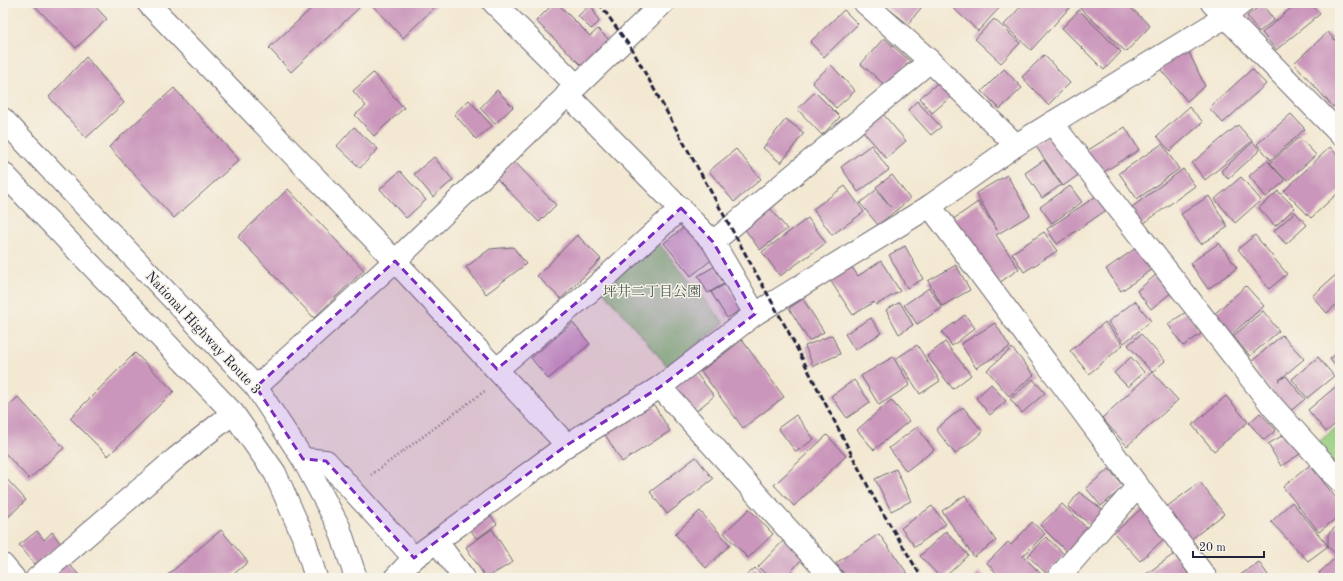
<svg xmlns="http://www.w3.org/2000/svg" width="1343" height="581" viewBox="0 0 1343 581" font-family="'Old Standard TT','Noto Serif JP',serif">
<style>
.green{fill:#96cd7f;stroke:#5c785d}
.building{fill:#ca96bb}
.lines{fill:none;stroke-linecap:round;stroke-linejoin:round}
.street-casing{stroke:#6b6770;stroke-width:24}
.secondary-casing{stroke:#6b6770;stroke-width:24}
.highway-casing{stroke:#6b6770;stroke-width:24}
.path{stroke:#6b6770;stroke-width:2.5;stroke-dasharray:1 3;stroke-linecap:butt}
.street{stroke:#fff;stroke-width:22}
.secondary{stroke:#fff;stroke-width:22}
.highway{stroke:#fff;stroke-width:22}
.rail{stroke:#22223b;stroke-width:3;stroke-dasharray:6 3;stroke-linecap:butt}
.marked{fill:#7b2cbf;fill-opacity:0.2;stroke:#7b2cbf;stroke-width:3;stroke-dasharray:8 5;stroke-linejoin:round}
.labels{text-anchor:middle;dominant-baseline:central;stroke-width:3;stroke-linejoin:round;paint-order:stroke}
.park-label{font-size:14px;fill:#45554f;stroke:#f7f3e8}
.street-label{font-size:14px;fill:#22223b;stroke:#f7f3e8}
</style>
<rect width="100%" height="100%" fill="#f7f3e8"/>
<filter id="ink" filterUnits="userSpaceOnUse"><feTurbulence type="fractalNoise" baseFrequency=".025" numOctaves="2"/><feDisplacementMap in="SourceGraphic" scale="8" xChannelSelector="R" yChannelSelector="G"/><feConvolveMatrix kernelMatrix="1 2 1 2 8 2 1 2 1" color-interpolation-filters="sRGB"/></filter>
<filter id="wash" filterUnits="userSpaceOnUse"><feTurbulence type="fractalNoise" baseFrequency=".012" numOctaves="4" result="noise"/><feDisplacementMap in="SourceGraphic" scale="16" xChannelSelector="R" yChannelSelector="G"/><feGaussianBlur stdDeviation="0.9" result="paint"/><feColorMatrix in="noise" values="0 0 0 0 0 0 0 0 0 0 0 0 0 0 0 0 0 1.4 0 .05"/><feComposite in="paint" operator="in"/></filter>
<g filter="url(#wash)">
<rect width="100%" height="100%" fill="#f3e8d2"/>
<g class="green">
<polygon points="655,239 724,323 668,367 602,289"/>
<polygon points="1340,424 1340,473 1315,445"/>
</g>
<g id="blocks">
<g class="building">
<polygon points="32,3 92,3 107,19 76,48"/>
<polygon points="317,3 359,3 361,6 291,72 269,48"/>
<polygon points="370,3 439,3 403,38"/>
<polygon points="554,3 557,3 590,36 598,29 609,40 583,67 536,21"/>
<polygon points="888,3 925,3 908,24 885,6"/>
<polygon points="955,3 1004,3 978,31 952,7"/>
<polygon points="1024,3 1072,3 1073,4 1031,50 1004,25"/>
<polygon points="1075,3 1126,3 1150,26 1126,52"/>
<polygon points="1297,3 1310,3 1320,14 1276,50 1262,33"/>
<polygon points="591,4 599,22 591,29 578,16"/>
<polygon points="1262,4 1274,20 1259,32 1247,16"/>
<polygon points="844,10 858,24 824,57 810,42"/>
<polygon points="1079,10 1121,52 1104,70 1062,28"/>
<polygon points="994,19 1020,43 1001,63 975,39"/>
<polygon points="1328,32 1340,46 1340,101 1333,107 1294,63"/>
<polygon points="884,38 910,61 887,87 861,64"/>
<polygon points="1185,44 1205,86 1187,101 1160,69"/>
<polygon points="1044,55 1070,83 1048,105 1022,77"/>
<polygon points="86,57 124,103 86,138 49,97"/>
<polygon points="831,65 855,91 836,108 812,82"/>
<polygon points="1004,69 1022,88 1000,109 982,91"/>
<polygon points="1252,69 1266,84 1223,123 1209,108"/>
<polygon points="373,73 404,108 374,136 355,115 366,106 353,91"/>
<polygon points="940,81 953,95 932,113 920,98"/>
<polygon points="174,88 239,160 174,218 109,147"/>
<polygon points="497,90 513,107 495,124 480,108"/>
<polygon points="815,92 840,117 822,135 797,109"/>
<polygon points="469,100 492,126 476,139 454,114"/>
<polygon points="917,101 941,127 931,135 908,110"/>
<polygon points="1189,107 1203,122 1170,151 1157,136"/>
<polygon points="883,114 906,141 886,158 863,131"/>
<polygon points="1291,114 1305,129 1271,160 1257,144"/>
<polygon points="786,119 804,133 781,163 763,148"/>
<polygon points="1238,125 1252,141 1205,180 1192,163"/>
<polygon points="354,127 378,149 360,168 337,146"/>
<polygon points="1125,127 1139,150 1099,175 1085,152"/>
<polygon points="1056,130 1084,171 1063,186 1035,145"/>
<polygon points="1299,137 1316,155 1287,181 1270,163"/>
<polygon points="1253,142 1260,150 1228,179 1221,171"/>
<polygon points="1162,144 1179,169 1137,199 1119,173"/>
<polygon points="871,145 889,170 858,192 841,167"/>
<polygon points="1330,147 1340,158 1340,191 1311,218 1284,191"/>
<polygon points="736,149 761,179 734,202 709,171"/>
<polygon points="434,157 453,180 433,197 414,174"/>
<polygon points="1044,160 1061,185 1042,198 1025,173"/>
<polygon points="1267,160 1285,181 1266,197 1249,176"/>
<polygon points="514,161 556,205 539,222 497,179"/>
<polygon points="1183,169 1195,186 1140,226 1128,210"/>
<polygon points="400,171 426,200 406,218 380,189"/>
<polygon points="892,175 910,199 878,225 860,203 876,190 891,207 876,187"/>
<polygon points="1007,175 1030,215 996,235 1019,269 996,285 952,220 978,202 997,230 976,193"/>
<polygon points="1241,177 1261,200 1235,223 1215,199"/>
<polygon points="845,186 864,212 832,235 813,209"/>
<polygon points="1070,186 1082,202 1052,223 1040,207"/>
<polygon points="288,189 364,270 314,318 238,237"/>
<polygon points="1278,191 1295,208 1275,226 1259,208"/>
<polygon points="1098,195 1108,209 1057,244 1047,229"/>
<polygon points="1209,196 1228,227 1201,244 1181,214"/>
<polygon points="770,208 787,229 760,250 744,228"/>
<polygon points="1295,212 1307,225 1286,244 1274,231"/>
<polygon points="808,218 826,243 780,276 762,252"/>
<polygon points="687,225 714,258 691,276 664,243"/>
<polygon points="1044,232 1057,251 1024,272 1012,253"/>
<polygon points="577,235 601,259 561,299 537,276"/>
<polygon points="1255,235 1287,274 1269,289 1238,249"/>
<polygon points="1143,243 1159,265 1121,291 1106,269"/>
<polygon points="1219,243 1237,268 1208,289 1190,263"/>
<polygon points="905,246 923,279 907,288 889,255"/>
<polygon points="513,247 526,264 486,294 466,267 490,249"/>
<polygon points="881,261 900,291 876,305 874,302 853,315 830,280 851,266 858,276"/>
<polygon points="956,265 970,290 942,306 928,281"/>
<polygon points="715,266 725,283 708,293 698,276"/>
<polygon points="1158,273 1173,291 1151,309 1137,291"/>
<polygon points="1338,273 1340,274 1340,301 1327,313 1312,296"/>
<polygon points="726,284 742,309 727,318 711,292"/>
<polygon points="1246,286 1264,306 1231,335 1213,315"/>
<polygon points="929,288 942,308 917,324 904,305"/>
<polygon points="803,299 824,332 809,341 789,308"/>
<polygon points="1135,301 1151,321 1124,343 1108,322"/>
<polygon points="900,302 913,325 899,334 886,310"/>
<polygon points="1263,311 1279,331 1250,356 1233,336"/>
<polygon points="1186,312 1201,334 1183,346 1168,324"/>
<polygon points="965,315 975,328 952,346 942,332"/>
<polygon points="871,318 881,333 855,350 845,334"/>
<polygon points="1105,322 1123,345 1089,374 1070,351"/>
<polygon points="573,323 590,344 548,379 531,358"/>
<polygon points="995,323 1010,347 976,368 961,344"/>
<polygon points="1141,334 1165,361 1152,372 1128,345"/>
<polygon points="832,335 840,354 813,366 805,346"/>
<polygon points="1282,335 1304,359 1278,381 1286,376 1305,399 1288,413 1250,363"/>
<polygon points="742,340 784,397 743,428 701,371"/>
<polygon points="945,342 971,375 953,389 927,356"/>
<polygon points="917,345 940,381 920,394 897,358"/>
<polygon points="1012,348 1034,375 1009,396 987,370"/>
<polygon points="1340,351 1340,372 1330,359"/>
<polygon points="135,353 174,391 108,456 70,418"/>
<polygon points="893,357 910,385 879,405 861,376"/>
<polygon points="1131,357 1144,372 1128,387 1114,373"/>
<polygon points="1318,357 1334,376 1307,398 1292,379"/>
<polygon points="693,369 714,396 695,412 674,385"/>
<polygon points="1152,372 1178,400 1127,446 1102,418"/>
<polygon points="1033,379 1045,393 1022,413 1010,399"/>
<polygon points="854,380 870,402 847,418 831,396"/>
<polygon points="1340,383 1340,420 1326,432 1308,410"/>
<polygon points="991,384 1006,401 990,415 976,398"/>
<polygon points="1226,396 1248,422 1214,451 1192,425"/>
<polygon points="18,397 64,448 29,479 3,451 3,411"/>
<polygon points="649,397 670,431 622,462 601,428"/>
<polygon points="891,400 909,421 874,450 857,430"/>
<polygon points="963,407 983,432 955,454 936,429"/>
<polygon points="1260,413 1276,430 1264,440 1249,423"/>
<polygon points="796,415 814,439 796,452 778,428"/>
<polygon points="917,427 934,450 906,471 889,448"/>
<polygon points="1290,431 1303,452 1281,466 1268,444"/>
<polygon points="827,435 846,456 794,506 774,485"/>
<polygon points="696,457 713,479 667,514 650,492"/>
<polygon points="1310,465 1340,503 1340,515 1319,532 1283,487"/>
<polygon points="896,469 911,501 891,511 875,479"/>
<polygon points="1109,469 1124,487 1101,506 1086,488"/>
<polygon points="3,475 26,500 3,522"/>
<polygon points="1200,482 1224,514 1189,541 1165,508"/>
<polygon points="1079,492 1106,512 1094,527 1068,507"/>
<polygon points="965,495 996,541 974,557 942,511"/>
<polygon points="1292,502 1328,546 1308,561 1271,522"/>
<polygon points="1062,504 1090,531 1068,553 1040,525"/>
<polygon points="932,506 946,524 915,547 901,528"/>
<polygon points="1142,508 1167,536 1140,561 1114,533"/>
<polygon points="749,509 773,534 748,558 724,533"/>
<polygon points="486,510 497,524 477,539 467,525"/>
<polygon points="700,511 730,545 706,568 675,534"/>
<polygon points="1032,522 1045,534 1023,556 1045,578 1001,578 987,563 1008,542 1011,545"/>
<polygon points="1340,523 1340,578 1324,578 1319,573 1337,556 1328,546 1328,534"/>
<polygon points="492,529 513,562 486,578 466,547"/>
<polygon points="221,530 248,562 229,578 164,578"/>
<polygon points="37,531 44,540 52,532 61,544 35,564 19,545"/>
<polygon points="946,531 968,555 944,578 941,578 920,556"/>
<polygon points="879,534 910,577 847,578 836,563"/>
<polygon points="1046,537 1065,555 1047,574 1028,556"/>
<polygon points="785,539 804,557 785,578 770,578 758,567"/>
<polygon points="1174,554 1191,578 1143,578 1142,577"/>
<polygon points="64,559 82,578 44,578"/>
<polygon points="1259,562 1270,578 1236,578"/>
<polygon points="755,568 765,578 744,578"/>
<polygon points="979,572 985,578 973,578"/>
</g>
</g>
</g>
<g filter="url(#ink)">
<use href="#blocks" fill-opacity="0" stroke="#6b6770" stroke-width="1"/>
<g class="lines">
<defs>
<g id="street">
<polyline points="148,3 395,261 567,445"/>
<polyline points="494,3 576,85"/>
<polyline points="865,3 930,61 1016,145"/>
<polyline points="567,94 713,242 755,314"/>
<polyline points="1052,123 1273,407 1340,481"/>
<polyline points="930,206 1206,578"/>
<polyline points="713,242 930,61"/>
<polyline points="497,369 594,288 681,208"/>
<polyline points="256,387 395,261 663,3"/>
<polyline points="660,387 832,578"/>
<polyline points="303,459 326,461 414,558"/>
<polyline points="437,542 464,578"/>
<polyline points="3,565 14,578"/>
<polyline points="37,578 175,459 233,413"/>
<polyline points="395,578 414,558 567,445 660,387 755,314 930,206 1016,145 1225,17 1242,3"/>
<polyline points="1058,578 1138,486"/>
</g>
<polyline id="secondary" points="1212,3 1340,134"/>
<g id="highway">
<polyline points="3,119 256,387 303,459 339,527 356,578"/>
<polyline points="3,173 233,413 275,473 305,541 316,578"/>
</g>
</defs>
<use href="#street" class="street-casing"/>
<use href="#secondary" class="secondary-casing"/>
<use href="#highway" class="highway-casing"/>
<polyline class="path" points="371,475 486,390"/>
<use href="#street" class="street"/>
<use href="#secondary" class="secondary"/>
<use href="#highway" class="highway"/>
<polyline class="rail" points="599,3 633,51 788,331 874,498 922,578"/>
</g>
</g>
<path class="marked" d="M681,208L713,242L755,314L660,387L567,445L414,558L326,461L303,459L256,387L395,261L497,369L594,288Z"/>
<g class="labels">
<g class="park-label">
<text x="652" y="292">坪井二丁目公園</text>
</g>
<g class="street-label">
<text transform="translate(203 333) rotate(47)">National Highway Route 3</text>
</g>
</g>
<rect width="1343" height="581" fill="none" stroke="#f7f3e8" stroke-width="16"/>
<path d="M1193 551v6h71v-6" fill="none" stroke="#22223b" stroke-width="2"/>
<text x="1199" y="551" font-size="12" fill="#22223b" stroke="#f7f3e8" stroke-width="3" paint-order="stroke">20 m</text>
</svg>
